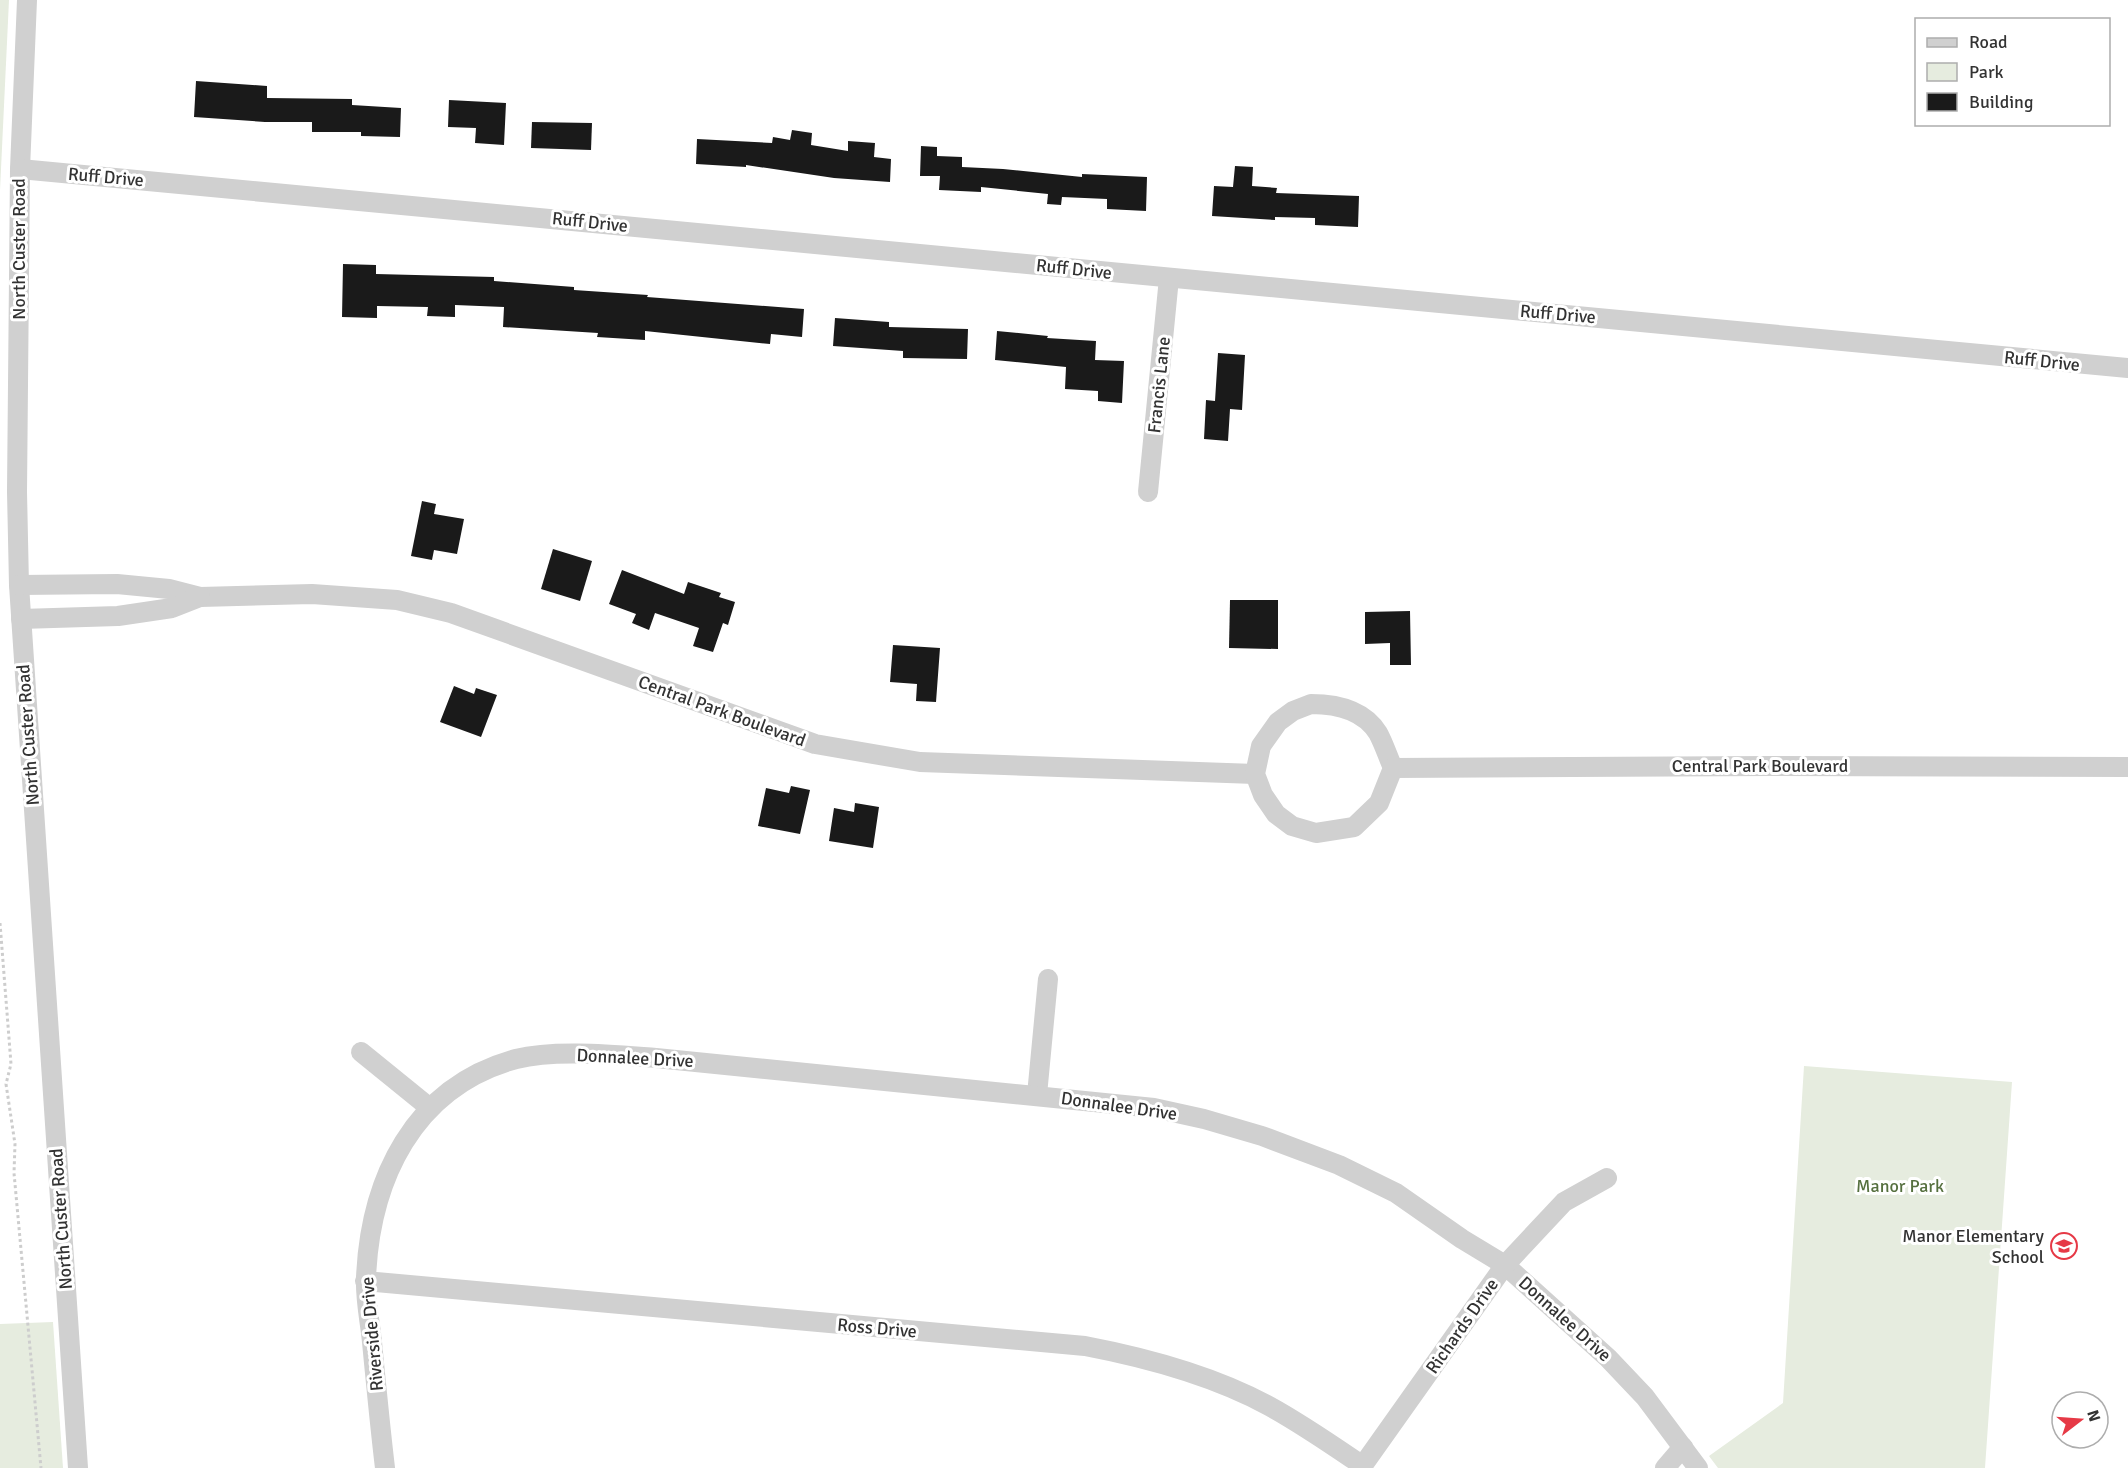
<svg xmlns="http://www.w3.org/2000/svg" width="2128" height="1468" viewBox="0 0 2128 1468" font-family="Signika,sans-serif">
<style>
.green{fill:#e6ecdf}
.building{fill:#1a1a1a}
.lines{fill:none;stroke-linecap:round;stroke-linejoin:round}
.path{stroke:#cdcdcd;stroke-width:3;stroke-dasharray:3 3;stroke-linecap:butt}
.minor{stroke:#d0d0d0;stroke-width:20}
.labels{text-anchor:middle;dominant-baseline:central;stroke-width:6;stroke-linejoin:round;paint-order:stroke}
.street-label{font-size:18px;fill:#333;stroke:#fff}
.park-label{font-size:18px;fill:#56703f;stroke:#fff}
.poi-label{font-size:18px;fill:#333;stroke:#fff;text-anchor:end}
</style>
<rect width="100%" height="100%" fill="#fff"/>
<g class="green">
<polygon points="0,0 9,0 0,190"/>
<polygon points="1804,1066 2012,1082 1985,1468 1718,1468 1709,1456 1783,1403"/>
<polygon points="53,1322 63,1468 0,1468 0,1324"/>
</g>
<g class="building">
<polygon points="196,81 267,86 267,98 352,99 352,105 401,108 400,137 361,136 361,132 312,132 312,122 265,122 194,117"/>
<polygon points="449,100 506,103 504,145 475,143 476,128 448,127"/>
<polygon points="532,122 592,123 591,150 531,148"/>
<polygon points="792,130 812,133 811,145 848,151 848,141 875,143 874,157 891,159 890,182 834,178 746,165 746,167 696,164 697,139 772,143 773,137 790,140"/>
<polygon points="921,146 937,147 937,156 962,157 962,167 1003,169 1082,177 1082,174 1147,177 1146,211 1107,209 1107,199 1062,197 1061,205 1047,204 1048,194 981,187 981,192 939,190 940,176 920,176"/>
<polygon points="1235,166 1253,167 1252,186 1277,188 1276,193 1359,196 1358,227 1315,225 1315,218 1275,217 1275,220 1212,216 1214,186 1233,187"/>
<polygon points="343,264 376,265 376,274 494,277 494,281 574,287 574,290 648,295 647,297 804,309 802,337 771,334 770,344 645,331 645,340 597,337 598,333 503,327 504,307 455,305 455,317 427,316 428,307 377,306 377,318 342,317"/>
<polygon points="835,318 889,322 889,327 968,329 967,359 903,358 903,351 833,346"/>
<polygon points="997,331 1048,336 1047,338 1096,341 1095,360 1124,361 1122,403 1098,401 1098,391 1065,389 1066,367 995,360"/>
<polygon points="1218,353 1245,355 1242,410 1230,409 1228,441 1204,439 1206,400 1215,401"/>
<polygon points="422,501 436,504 434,514 464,519 457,554 434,550 432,560 411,556"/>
<polygon points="553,549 592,561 580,601 541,589"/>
<polygon points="622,570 684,594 688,582 721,593 719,597 735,602 728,625 723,623 713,652 693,646 699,628 655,613 649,630 632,623 636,614 609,604"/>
<polygon points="1230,600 1278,600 1278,649 1229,648"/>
<polygon points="1410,611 1411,665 1390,665 1390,643 1365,644 1365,612"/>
<polygon points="893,645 940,648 936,702 916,701 917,684 890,682"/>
<polygon points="454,686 474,694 476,688 497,695 481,737 440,722"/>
<polygon points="791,786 810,790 800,834 758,826 766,788 789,793"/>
<polygon points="855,803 879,807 873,848 829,841 834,808 854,812"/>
</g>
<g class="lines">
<polyline class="path" points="0,923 11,1064 6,1084 15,1144 14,1173 41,1468"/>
<g class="minor">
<polyline points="27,0 20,169 17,492 19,585 78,1468"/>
<polyline points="20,169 2128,368"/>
<polyline points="1148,492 1169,278"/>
<polyline points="19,585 117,584 169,589 200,597 312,594 397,600 451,613 815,744 920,762 1255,774"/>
<polyline points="21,619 118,616 172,608 200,597"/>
<path d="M1311,704C1336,704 1363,709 1378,733C1384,744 1388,757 1393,768L1379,803L1354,827L1316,833L1292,826L1276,814L1263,795L1255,774L1261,746L1278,722L1293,711Z"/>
<polyline points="1393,768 1770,766 2128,767"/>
<polyline points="361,1052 430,1108"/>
<polyline points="1037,1095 1048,979"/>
<path d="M365,1281L1085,1346C1148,1358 1212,1375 1269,1406C1302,1424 1332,1445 1363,1466"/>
<path d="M385,1468C380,1426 376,1384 372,1342C370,1321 365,1299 366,1278C370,1180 413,1087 516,1059C556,1049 615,1055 656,1058L1154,1108L1204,1119L1262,1136L1339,1165L1396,1193L1462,1239L1505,1265L1608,1358L1645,1397L1698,1468"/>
<polyline points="1361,1468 1505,1265 1564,1202 1607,1178"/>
<polyline points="1665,1468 1683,1447"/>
</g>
</g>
<defs>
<symbol id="school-ring" viewBox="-11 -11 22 22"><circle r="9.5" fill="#fff" stroke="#e63946" stroke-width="1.5"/><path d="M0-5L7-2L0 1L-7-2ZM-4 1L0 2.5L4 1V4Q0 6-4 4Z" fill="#e63946"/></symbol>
</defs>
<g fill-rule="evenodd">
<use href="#school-ring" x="2049" y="1231" width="30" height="30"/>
</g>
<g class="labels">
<g class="street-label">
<text transform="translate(106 177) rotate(5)">Ruff Drive</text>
<text transform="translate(590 222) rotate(6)">Ruff Drive</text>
<text transform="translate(19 249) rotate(-90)">North Custer Road</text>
<text transform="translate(1074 269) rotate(6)">Ruff Drive</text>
<text transform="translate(1558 314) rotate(5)">Ruff Drive</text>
<text transform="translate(2042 361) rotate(6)">Ruff Drive</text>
<text transform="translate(1159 385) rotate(-84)">Francis Lane</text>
<text transform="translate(722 711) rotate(20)">Central Park Boulevard</text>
<text transform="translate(28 735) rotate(-94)">North Custer Road</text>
<text x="1760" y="766">Central Park Boulevard</text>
<text transform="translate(635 1058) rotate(3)">Donnalee Drive</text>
<text transform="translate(1119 1106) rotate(8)">Donnalee Drive</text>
<text transform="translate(61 1219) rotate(-94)">North Custer Road</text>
<text transform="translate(1565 1319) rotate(42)">Donnalee Drive</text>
<text transform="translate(1462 1326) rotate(-55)">Richards Drive</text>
<text transform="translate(877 1328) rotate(5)">Ross Drive</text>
<text transform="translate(372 1334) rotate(-95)">Riverside Drive</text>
</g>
<g class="park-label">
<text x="1900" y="1186">Manor Park</text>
</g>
<g class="poi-label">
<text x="2044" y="1236">Manor Elementary<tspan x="2044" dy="21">School</tspan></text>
</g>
</g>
<rect x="1915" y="18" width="195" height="108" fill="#ffffff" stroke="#adadad" stroke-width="1.5"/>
<rect x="1927" y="38" width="30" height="9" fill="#d0d0d0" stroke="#adadad" stroke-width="1.5"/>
<text x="1969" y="48" font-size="18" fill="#333333">Road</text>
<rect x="1927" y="63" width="30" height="18" fill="#e6ecdf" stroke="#adadad" stroke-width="1.5"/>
<text x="1969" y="78" font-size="18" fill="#333333">Park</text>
<rect x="1927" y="93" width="30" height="18" fill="#1a1a1a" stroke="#adadad" stroke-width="1.5"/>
<text x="1969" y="108" font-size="18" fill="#333333">Building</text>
<g transform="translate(2080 1420) rotate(73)"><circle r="28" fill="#ffffff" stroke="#adadad" stroke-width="1.5"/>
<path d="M0-4.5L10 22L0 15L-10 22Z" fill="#e63946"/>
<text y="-9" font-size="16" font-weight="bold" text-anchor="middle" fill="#333333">N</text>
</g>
</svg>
